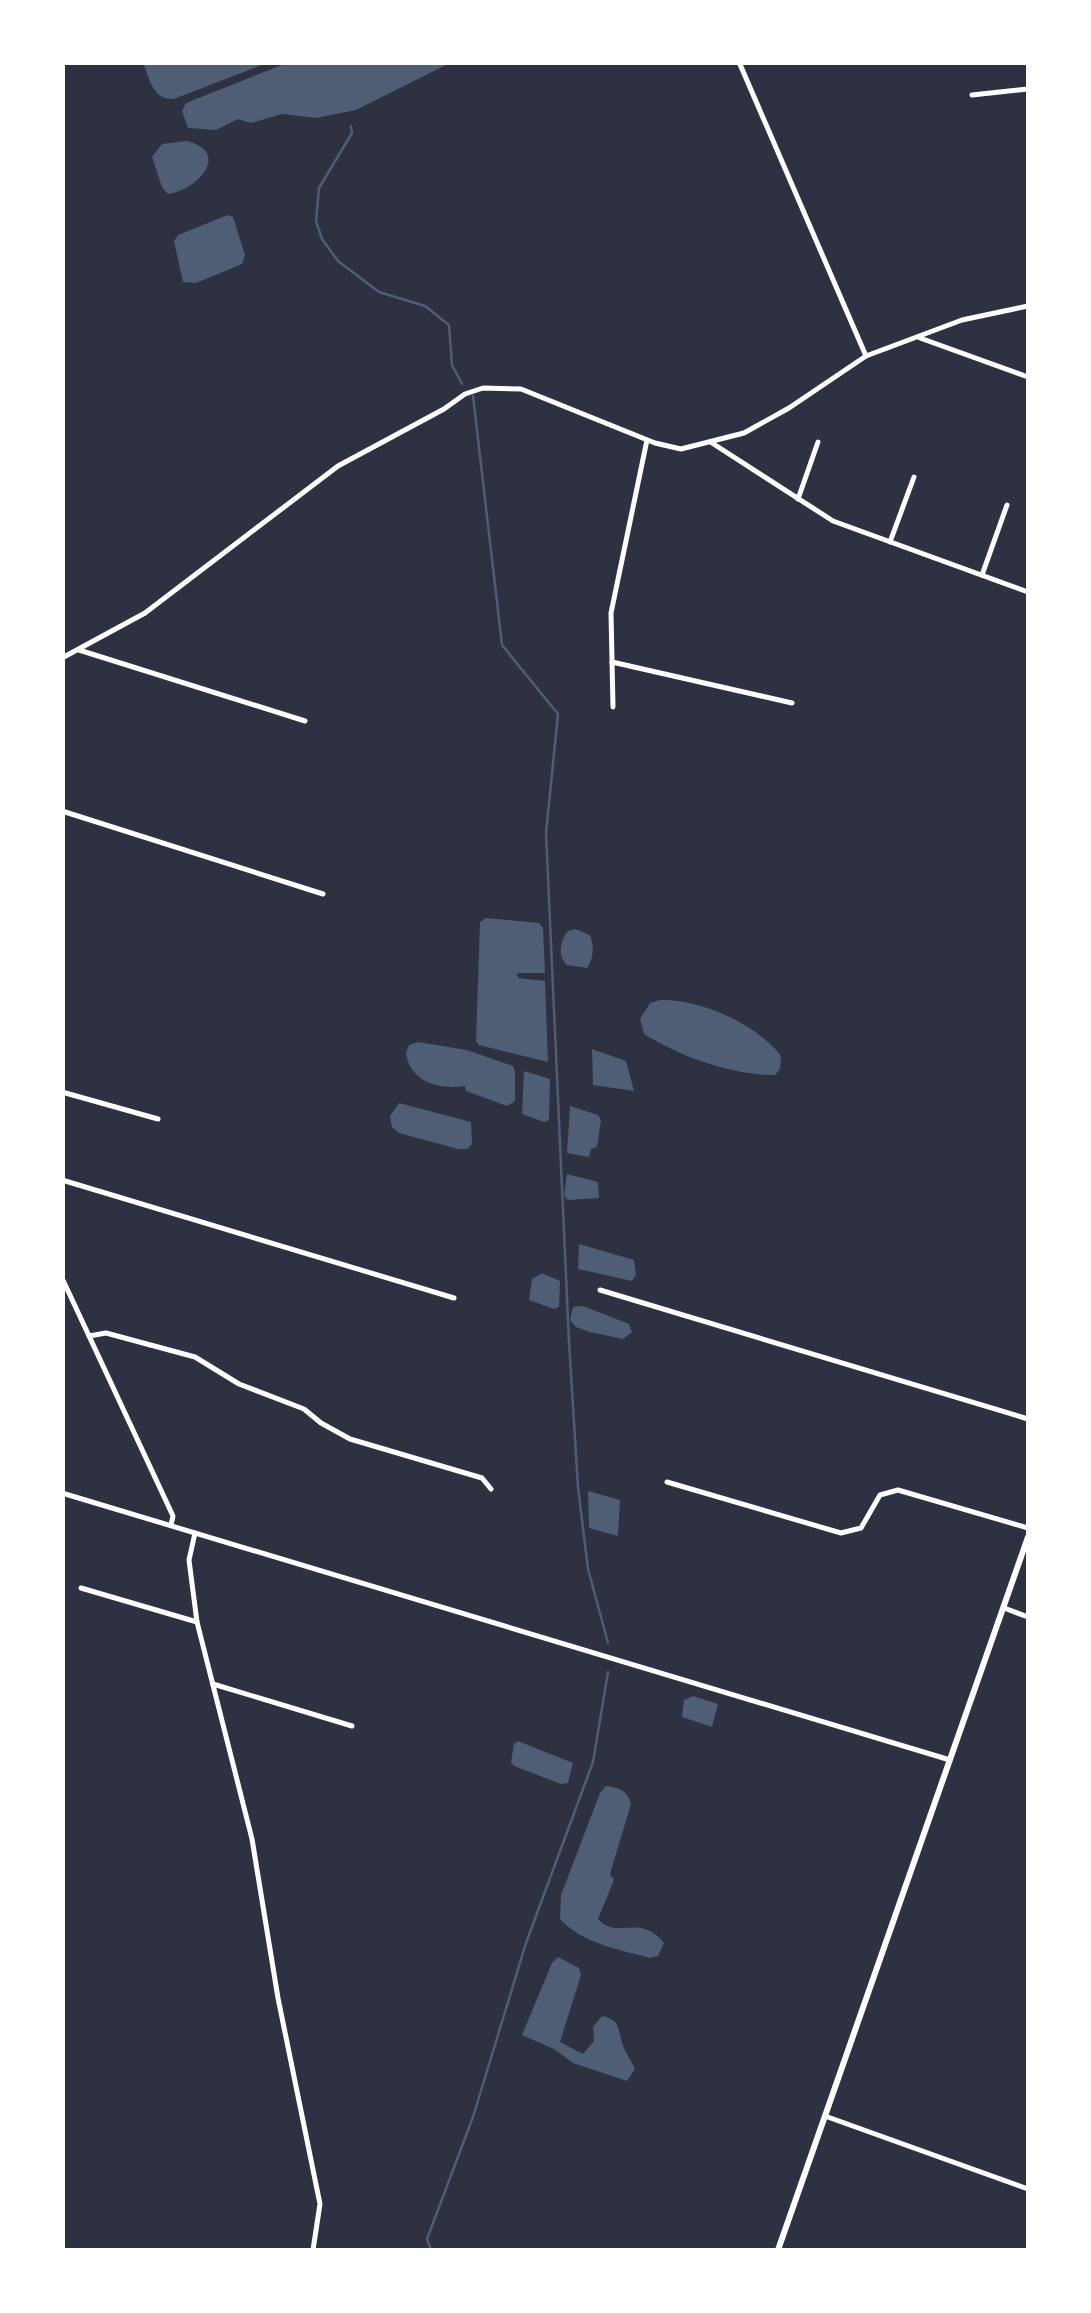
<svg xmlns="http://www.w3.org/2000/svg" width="1091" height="2313" viewBox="0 0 1091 2313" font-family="'Fira Sans Condensed',sans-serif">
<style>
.water{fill:#4f5d75}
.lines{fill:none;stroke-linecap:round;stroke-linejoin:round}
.stream{stroke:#4f5d75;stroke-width:2.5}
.minor{stroke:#fff;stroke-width:5}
.tertiary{stroke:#fff;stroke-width:5}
.secondary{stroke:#fff;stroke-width:6}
</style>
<rect width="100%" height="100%" fill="#2d3142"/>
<g class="water">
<polygon points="289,62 450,62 450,63 356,110 316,118 282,114 251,123 238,119 216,130 188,128 182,111 186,103"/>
<path d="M143,63H267L174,99C153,100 150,80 143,63Z"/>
<path d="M187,141C232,153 197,190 168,194L162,187L152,157L162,144Z"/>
<polygon points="228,215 233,217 245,255 242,264 196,283 183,282 174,241 178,235"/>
<polygon points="486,918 539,923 543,928 545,973 518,973 517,975 518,978 545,981 548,1062 479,1045 476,1041 480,922"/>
<path d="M575,929L590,935C594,947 594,957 587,968L567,965C557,956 560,941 568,931Z"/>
<path d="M660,1000C702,999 756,1024 781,1056L780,1069L775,1075C732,1075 681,1057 644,1034L640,1019L650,1003Z"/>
<path d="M418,1042L467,1050L513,1066L515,1071V1101L507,1106L466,1091L465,1086C439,1090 410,1082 406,1053L409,1045Z"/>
<polygon points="592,1049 626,1061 634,1091 593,1085"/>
<polygon points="524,1071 550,1079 549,1120 544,1122 522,1114"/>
<polygon points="399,1103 471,1122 472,1144 467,1149 458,1149 399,1133 392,1127 390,1116"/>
<polygon points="570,1106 598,1115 601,1120 597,1147 591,1149 589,1157 567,1153"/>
<polygon points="567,1174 598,1182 599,1198 568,1200 564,1196"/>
<polygon points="579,1244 634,1260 636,1275 632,1281 578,1269"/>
<polygon points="542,1273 560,1281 559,1307 554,1309 529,1300 532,1279"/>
<polygon points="583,1306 629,1324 632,1332 623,1339 590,1332 576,1327 570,1320 573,1307"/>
<polygon points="588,1491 620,1500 618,1536 589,1528"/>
<polygon points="693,1696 718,1704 712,1727 682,1717 684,1700"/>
<polygon points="518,1741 573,1763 568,1783 561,1784 514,1766 511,1762 514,1744"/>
<path d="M606,1786C620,1788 627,1790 631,1804L610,1874L614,1880L598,1919C617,1941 639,1912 664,1943L658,1956L650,1958C618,1949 583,1944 560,1919L561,1895L600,1793Z"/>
<path d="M558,1957L579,1968L581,1975L560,2042L583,2054L594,2041L593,2027L602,2016C620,2020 618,2028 622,2043C625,2052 631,2060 635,2069L627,2081L573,2063L554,2049L522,2035L552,1963Z"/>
</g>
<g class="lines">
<g class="stream">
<polyline points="351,126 352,133 319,188 316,221 322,239 338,261 379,292 425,306 449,325 452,365 462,384"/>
<polyline points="473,396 502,645 558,714 546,833 569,1342 578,1487 588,1569 608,1643"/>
<polyline points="431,2250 427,2239 473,2117 526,1943 593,1762 608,1672"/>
</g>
<g class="minor">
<polyline points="739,62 866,356"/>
<polyline points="972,95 1028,89"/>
<polyline points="920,338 1028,377"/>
<polyline points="712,443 833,521 1028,592"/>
<polyline points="798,499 818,442"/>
<polyline points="890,542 914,477"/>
<polyline points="982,575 1007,505"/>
<polyline points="79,650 305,721"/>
<polyline points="62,658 145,613 338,466 444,409 465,394 483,388 521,389 655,443 681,449 744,433 789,408 866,356 962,320 1028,306"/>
<polyline points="612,662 792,703"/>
<polyline points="613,707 611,613 647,440"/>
<polyline points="62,811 323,894"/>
<polyline points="62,1092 158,1119"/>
<polyline points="62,1180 454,1298"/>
<polyline points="62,1278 173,1516 171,1525"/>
<polyline points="600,1290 1028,1419"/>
<polyline points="89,1336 106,1333 195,1357 239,1384 304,1409 321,1423 350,1439 482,1478 491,1489"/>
<polyline points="667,1482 841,1533 861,1528 880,1495 898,1490 1028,1528"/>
<polyline points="195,1533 189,1560 197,1622 252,1839 278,1998 320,2204 313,2250"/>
<polyline points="81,1588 197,1622"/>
<polyline points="1004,1608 1028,1617"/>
<polyline points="213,1684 352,1726"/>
<polyline points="825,2116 1028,2189"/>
</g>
<polyline class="tertiary" points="62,1493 950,1760"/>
<polyline class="secondary" points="778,2250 1028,1537"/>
</g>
<rect width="1091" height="2313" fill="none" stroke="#ffffff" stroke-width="130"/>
</svg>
